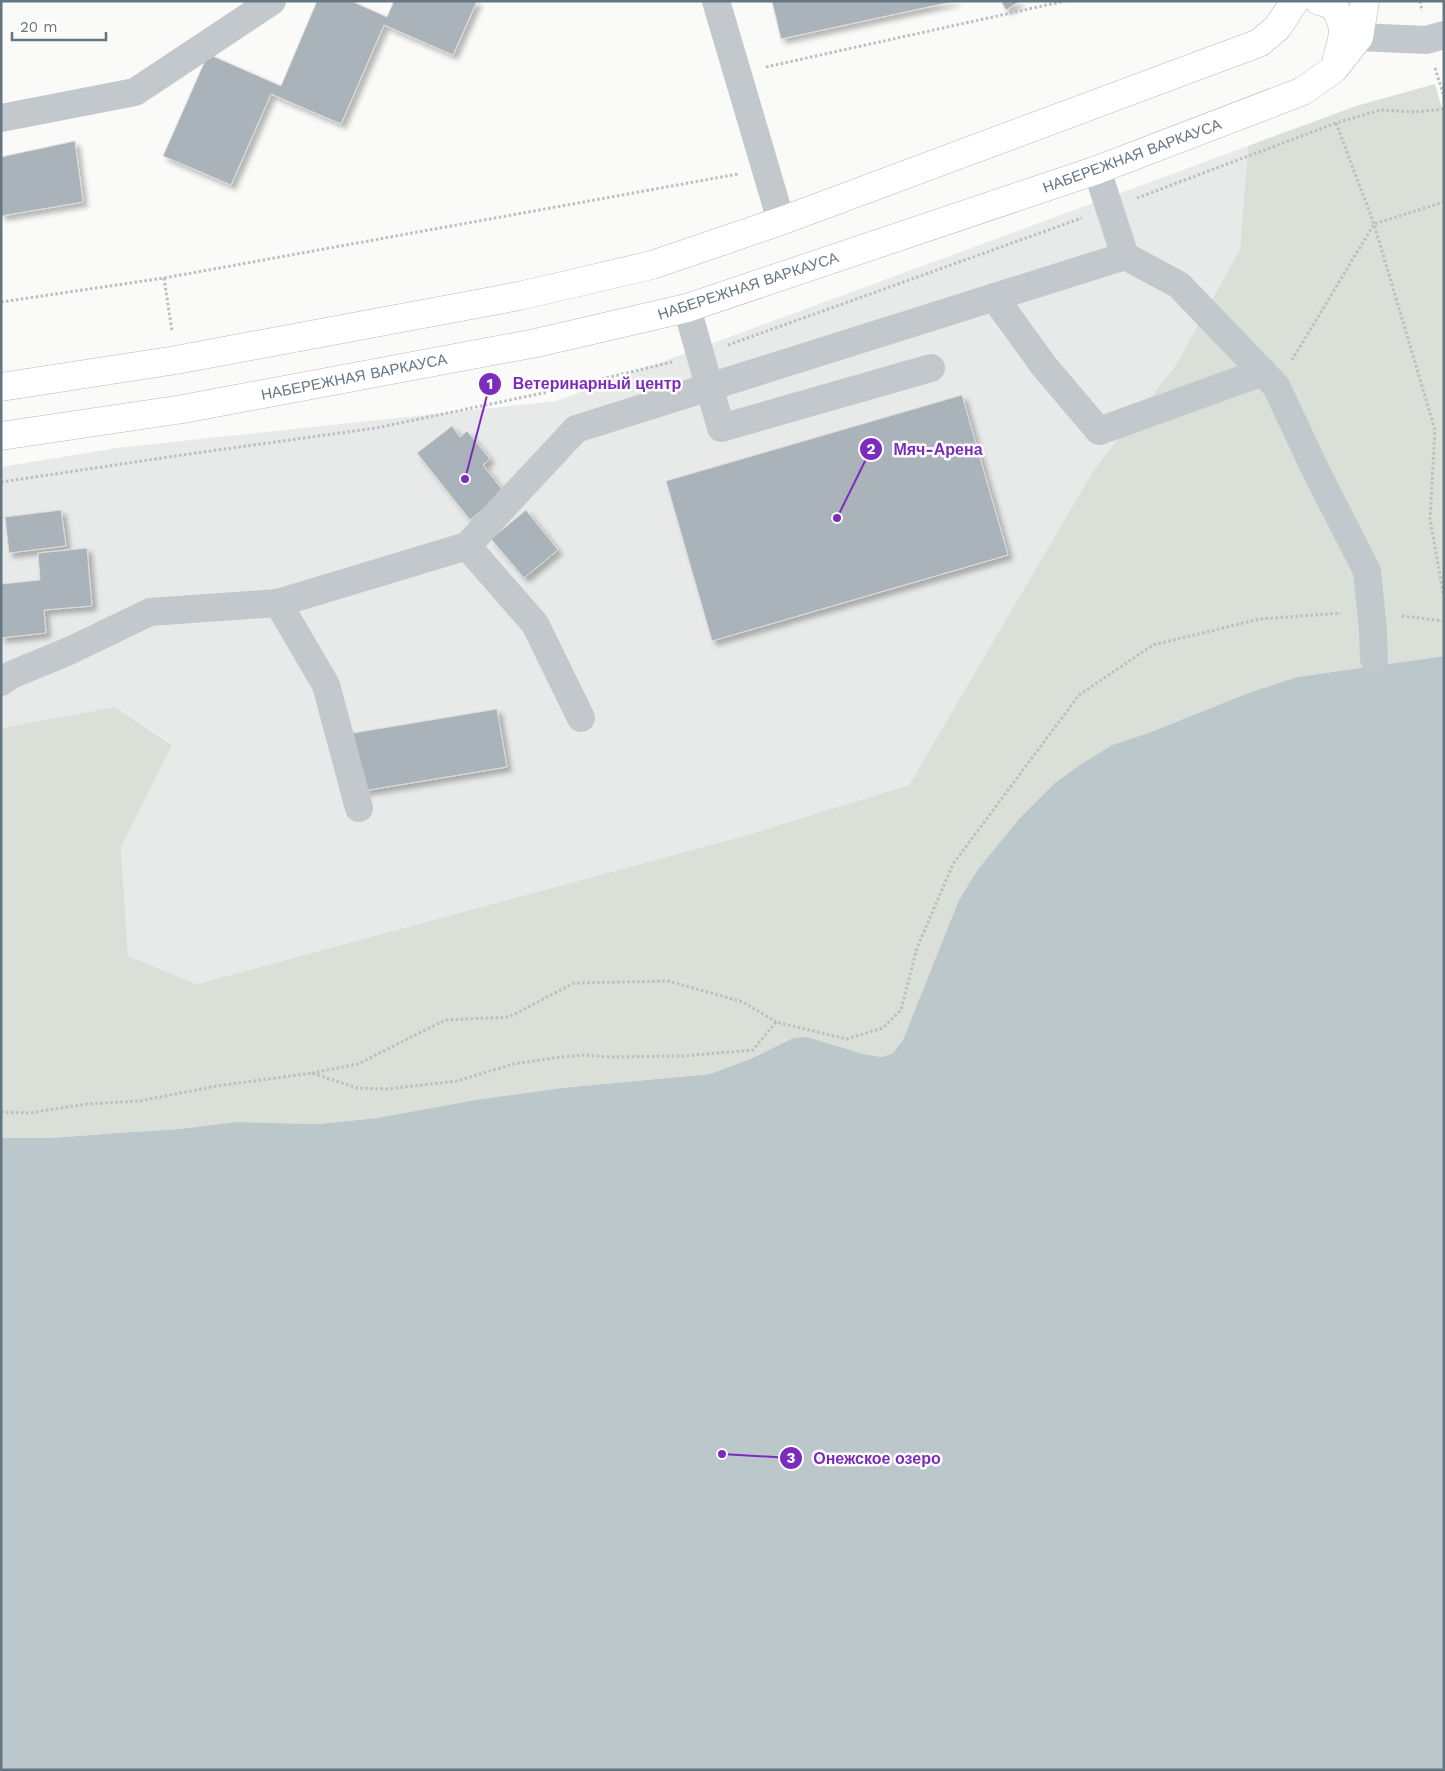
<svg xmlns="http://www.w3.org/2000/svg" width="1445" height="1771" viewBox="0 0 1445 1771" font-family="'Work Sans',sans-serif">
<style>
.built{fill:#e8e9e9}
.green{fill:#dadfd7}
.water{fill:#bbc7cb}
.building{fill:#aab3b9;stroke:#dcdcda;filter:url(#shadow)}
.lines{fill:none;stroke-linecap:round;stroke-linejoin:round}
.major-casing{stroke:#b5babe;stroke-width:29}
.path{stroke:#bbbfc2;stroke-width:3;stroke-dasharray:2.5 2.5;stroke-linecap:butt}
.minor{stroke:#c3c8cc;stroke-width:28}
.major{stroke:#fff;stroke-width:28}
.labels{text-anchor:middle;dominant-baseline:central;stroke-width:5;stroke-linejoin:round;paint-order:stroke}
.street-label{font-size:15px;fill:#657683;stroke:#fff}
.leader{fill:none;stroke:#7b2cbf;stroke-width:2}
.callout-dot{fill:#7b2cbf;stroke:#fff;stroke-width:2}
.mark-label{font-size:15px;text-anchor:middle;font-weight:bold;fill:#fff}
.callout-label{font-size:16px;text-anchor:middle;font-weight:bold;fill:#7b2cbf;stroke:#fff;stroke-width:5;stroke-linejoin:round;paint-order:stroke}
</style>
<defs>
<filter id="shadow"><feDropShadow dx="4.5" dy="4.5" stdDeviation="2.5" flood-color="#0004"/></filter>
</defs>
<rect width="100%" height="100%" fill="#fafaf8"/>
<polygon class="built" points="1248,146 1240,249 1176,365 1093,471 909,785 747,835 197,984 128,956 121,848 172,744 115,707 1,728 1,467 117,448 556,401"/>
<polygon class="green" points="1435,84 1444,116 1444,656 1297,677 1248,693 1151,732 1112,745 976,872 958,902 903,1041 893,1053 882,1057 863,1054 807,1038 793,1038 750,1059 710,1074 561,1088 475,1100 377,1118 318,1124 236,1122 179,1129 117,1133 51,1138 1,1138 1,728 115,707 172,745 121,848 128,956 197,984 747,835 909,785 1093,471 1176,365 1240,249 1248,146 1356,106"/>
<polygon class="water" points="1444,656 1444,1770 1,1770 1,1138 51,1138 117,1133 179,1129 236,1122 318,1124 377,1118 475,1100 561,1088 710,1074 750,1059 793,1038 807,1037 863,1054 882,1057 893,1053 903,1040 958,902 976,872 1019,819 1055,783 1077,767 1112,745 1151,732 1248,693 1297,677"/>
<g class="building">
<polygon points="317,1 351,1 387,17 394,1 477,1 453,55 384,25 341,124 271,94 231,185 163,156 208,54 281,86"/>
<polygon points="772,1 956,1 781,39"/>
<polygon points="1001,1 1020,1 1006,10"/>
<polygon points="75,141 83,202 1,216 1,157"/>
<polygon points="962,395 1008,555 712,641 666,481"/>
<polygon points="452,426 460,437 467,431 490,459 483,465 504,492 470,520 417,453"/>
<polygon points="61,510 66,546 9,553 5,517"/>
<polygon points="526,510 558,550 524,578 491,539"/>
<polygon points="87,548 92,606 44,610 46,633 1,638 1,584 40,580 38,553"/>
<polygon points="497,709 507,767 363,791 353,733"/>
</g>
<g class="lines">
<defs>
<g id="major">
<path d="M1319,1L1333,5C1347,27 1344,34 1337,58"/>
<polyline points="1,387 176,360 519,296 652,265 781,221 1259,43 1277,28 1295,1"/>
<polyline points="1,436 183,409 536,343 687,308 1097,170 1303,91 1334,69 1359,37 1365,1"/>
</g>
</defs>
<use href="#major" class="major-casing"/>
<g class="path">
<polyline points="1420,1 1422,11"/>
<polyline points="766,67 1065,1"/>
<polyline points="1435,68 1444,97"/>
<polyline points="1336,123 1374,224 1435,430 1430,519 1444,598"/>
<polyline points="1137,198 1336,123 1381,110 1415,112 1444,109"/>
<polyline points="164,278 172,331"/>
<polyline points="1,302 164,278 738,174"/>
<polyline points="728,345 1082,218"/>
<polyline points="1292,360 1374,224 1444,202"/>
<polyline points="1,482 189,454 376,428 548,392 672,362"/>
<polyline points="1402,616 1444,621"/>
<polyline points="312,1073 358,1064 445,1020 509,1017 574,983 668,981 743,1002 776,1022"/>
<polyline points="1,1112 29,1113 87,1104 139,1101 217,1086 312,1073 357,1088 387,1089 457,1081 513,1064 561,1057 584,1055 609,1057 683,1056 753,1050 776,1022 847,1039 883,1028 901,1010 917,948 953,864 1079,695 1153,645 1260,619 1341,613"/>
</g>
<g class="minor">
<polyline points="716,1 781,221"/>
<polyline points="1359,37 1426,40 1444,35"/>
<polyline points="1,118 135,92 272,1"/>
<polyline points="1097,170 1125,256 1179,285 1276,386 1316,471 1367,571 1373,630 1374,659"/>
<polyline points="994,297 1044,366 1099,431 1263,372"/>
<polyline points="687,308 721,428 931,368"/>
<polyline points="467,546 576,429 1125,256"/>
<polyline points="278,603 326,685 359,808"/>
<polyline points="1,682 11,675 69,651 150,612 278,603 467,546 535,624 581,718"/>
</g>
<use href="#major" class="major"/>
</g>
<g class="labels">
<g class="street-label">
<text transform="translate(1132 156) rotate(-20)">НАБЕРЕЖНАЯ ВАРКАУСА</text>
<text transform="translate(748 286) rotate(-18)">НАБЕРЕЖНАЯ ВАРКАУСА</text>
<text transform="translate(354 377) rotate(-11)">НАБЕРЕЖНАЯ ВАРКАУСА</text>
</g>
</g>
<path class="leader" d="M465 479L490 384M837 518L871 449M722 1454L791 1458"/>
<g class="callout-dot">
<circle cx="465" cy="479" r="5"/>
<circle cx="837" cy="518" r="5"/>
<circle cx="722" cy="1454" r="5"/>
<circle cx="490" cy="384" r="12"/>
<circle cx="871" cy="449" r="12"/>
<circle cx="791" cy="1458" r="12"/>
</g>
<g class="mark-label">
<text x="490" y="389">1</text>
<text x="871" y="454">2</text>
<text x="791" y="1463">3</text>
</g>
<g class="callout-label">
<text x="597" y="389">Ветеринарный центр</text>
<text x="938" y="455">Мяч-Арена</text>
<text x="877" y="1464">Онежское озеро</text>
</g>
<rect width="1445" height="1771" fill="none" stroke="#657683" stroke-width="5"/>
<path d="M12 32v8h94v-8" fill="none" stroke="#657683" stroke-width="2.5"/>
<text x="20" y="32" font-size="15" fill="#657683" stroke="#ffffff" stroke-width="4" paint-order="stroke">20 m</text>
</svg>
